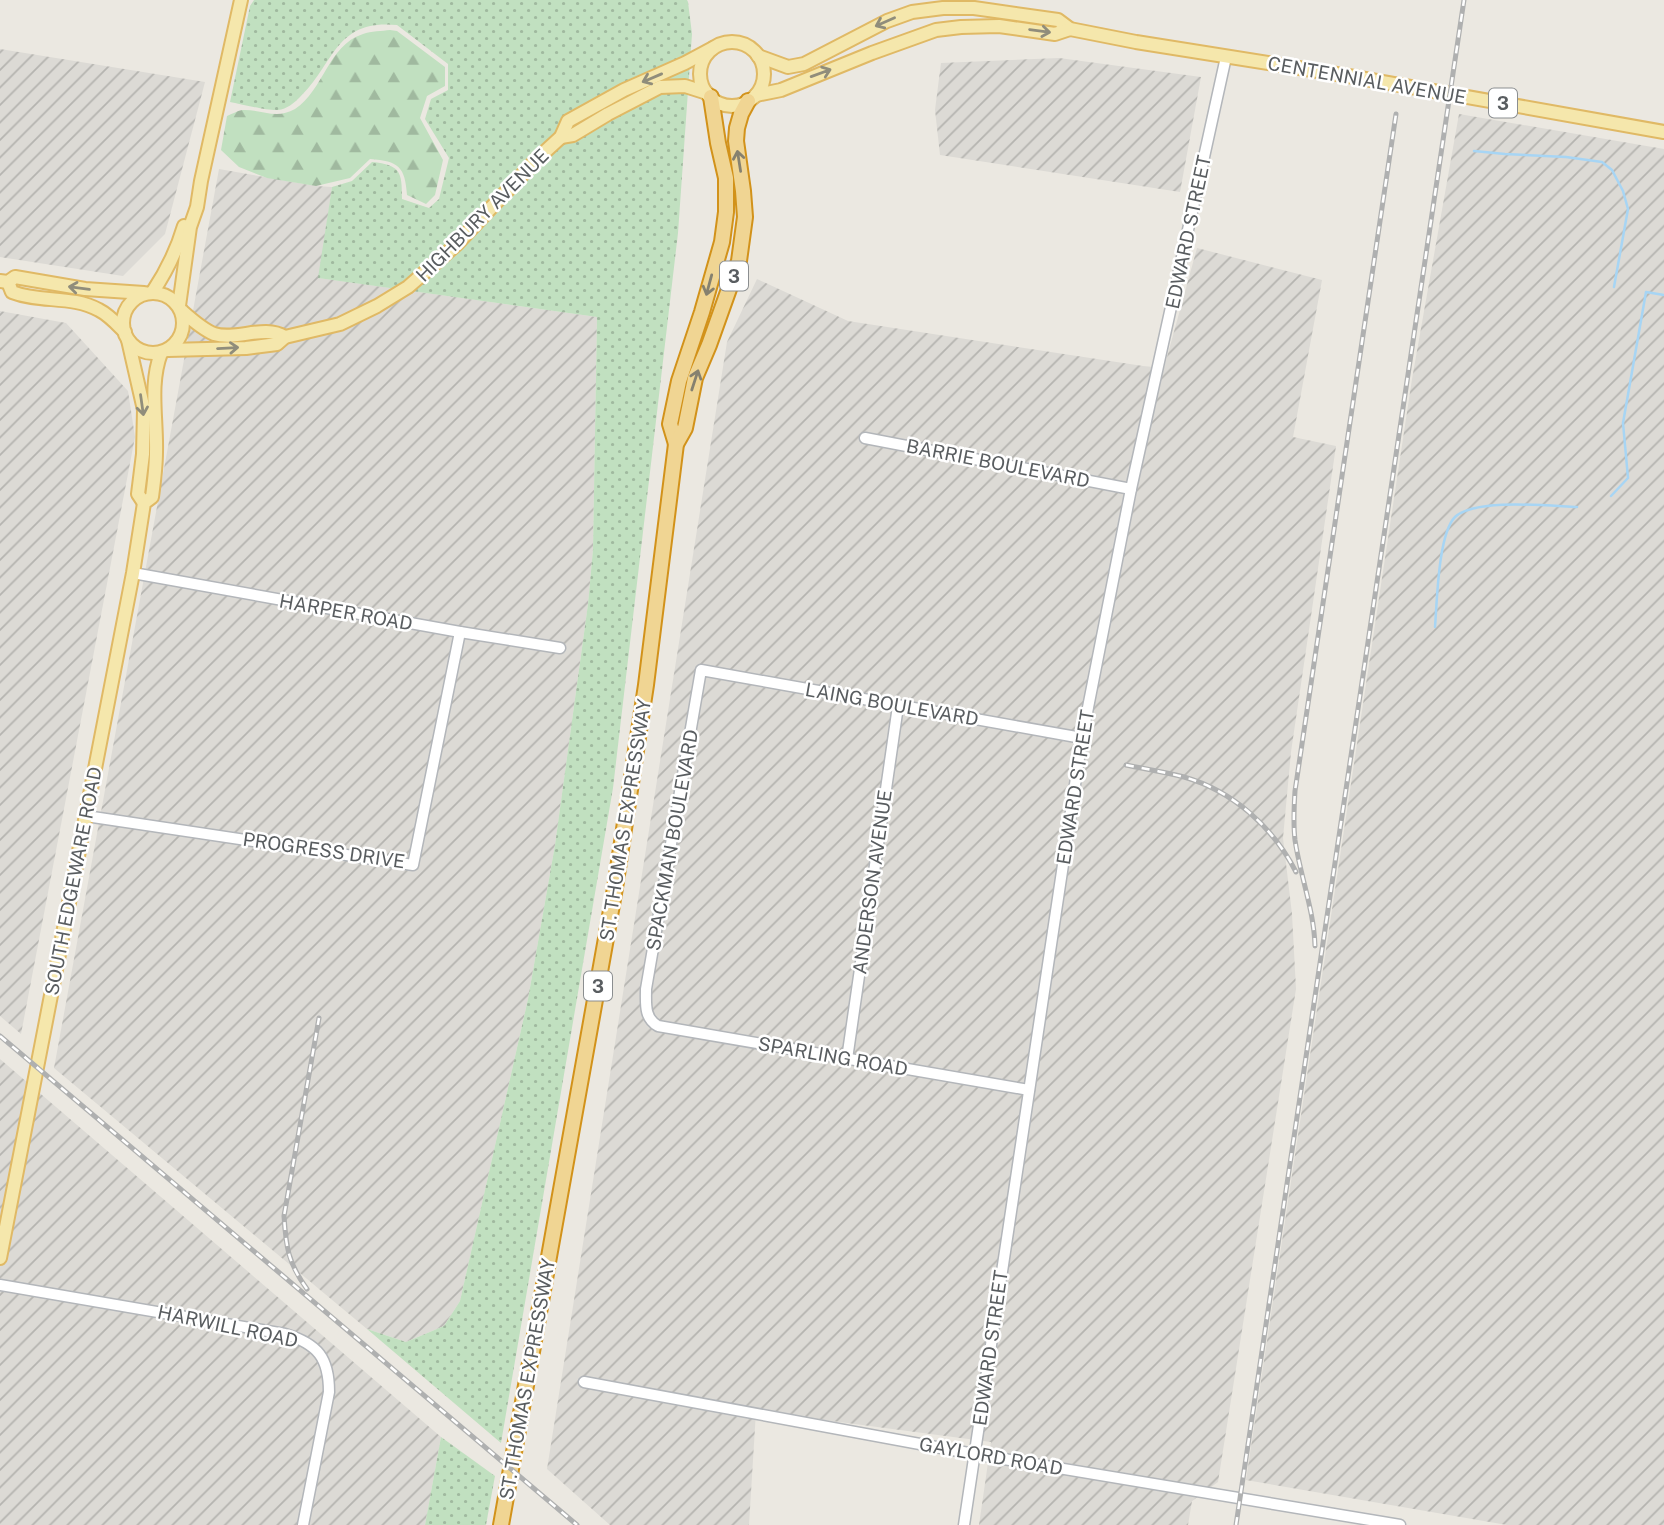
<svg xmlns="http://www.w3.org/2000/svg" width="1664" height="1525" viewBox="0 0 1664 1525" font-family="'Public Sans',sans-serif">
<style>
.industrial{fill:url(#industrial-furrows)}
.grass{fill:url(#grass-dots)}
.forest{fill:url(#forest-firs)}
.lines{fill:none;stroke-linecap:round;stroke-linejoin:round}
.stream{stroke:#a7d5f4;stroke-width:2.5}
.minor-casing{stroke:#b3b6ba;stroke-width:13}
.major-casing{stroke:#e0b965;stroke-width:16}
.highway-casing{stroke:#d2921a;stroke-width:18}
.minor{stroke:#fff;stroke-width:10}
.major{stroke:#f5e7ac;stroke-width:12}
.highway{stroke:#f0d593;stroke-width:14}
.rail-casing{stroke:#afb0b0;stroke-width:5}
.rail{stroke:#fff;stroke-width:2.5;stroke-dasharray:8;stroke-linecap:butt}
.oneway{stroke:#908d7b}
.oneway2{stroke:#86816f}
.labels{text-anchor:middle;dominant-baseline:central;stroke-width:5;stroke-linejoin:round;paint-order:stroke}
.shield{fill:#fff;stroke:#8b8e90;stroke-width:2}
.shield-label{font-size:18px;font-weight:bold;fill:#595d60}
.street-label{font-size:19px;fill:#595d60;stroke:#fff}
</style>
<defs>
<pattern id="industrial-furrows" width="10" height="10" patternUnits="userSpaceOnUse" patternTransform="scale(1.75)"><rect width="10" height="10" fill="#dcdad5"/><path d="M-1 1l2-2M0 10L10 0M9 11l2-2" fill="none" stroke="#b5b4b0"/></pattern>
<pattern id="grass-dots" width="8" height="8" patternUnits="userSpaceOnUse" patternTransform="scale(1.75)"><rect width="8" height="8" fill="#c1e0c0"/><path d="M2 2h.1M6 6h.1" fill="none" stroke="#a0b99f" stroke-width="1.8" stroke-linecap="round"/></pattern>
<pattern id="forest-firs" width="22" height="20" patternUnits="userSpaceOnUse" patternTransform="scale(1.75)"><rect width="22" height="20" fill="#c1e0c0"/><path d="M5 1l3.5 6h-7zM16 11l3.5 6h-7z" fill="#a0b99f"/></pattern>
</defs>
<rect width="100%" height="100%" fill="#ebe8e1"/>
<g class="industrial">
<polygon points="0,49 205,82 165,234 123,276 0,257"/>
<polygon points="1059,58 1201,77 1180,192 940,155 935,110 941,63"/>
<polygon points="1459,114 1664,149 1664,1525 1507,1525 1246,1480 1412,379"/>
<polygon points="219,169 316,186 332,187 319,278 597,317 593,549 588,604 555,845 528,999 460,1301 444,1326 406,1342 367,1329 54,1068"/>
<polygon points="1197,248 1322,280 1293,437 1336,446 1291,752 1283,838 1292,914 1296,989 1218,1482 1192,1501 1188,1525 979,1525 991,1442 756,1411 749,1525 610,1525 547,1469 727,342 757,279 848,321 1143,366 1164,368"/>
<polygon points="0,311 66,323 128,391 135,437 21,1034 0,1016"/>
<polygon points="0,1059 441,1437 425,1525 0,1525"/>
</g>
<g class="grass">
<path d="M254,0H687L688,2L692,34L678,233L613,788L501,1443L367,1329L406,1342L444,1326L460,1301L528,999L555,845L588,604L593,549L597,317L318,278L332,187L352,181L372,162C401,165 402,172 402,199L429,208L439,199L449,158L425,119L431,99L448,90V64L397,25C335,19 335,63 300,97C294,103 287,109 278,110C268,111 241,104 230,102L250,6Z"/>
<polygon points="441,1437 495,1476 486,1525 425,1525"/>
</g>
<path class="forest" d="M390,30L397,31L445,67V86L427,96L420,118L443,160L435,195L426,204L407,195C405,167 399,161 370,159L350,178L316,186L267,178L239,167L221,150L227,116C232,114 237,111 242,110C261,109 276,120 295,109C324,90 328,45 363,34C371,31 382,31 390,30Z"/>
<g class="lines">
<g class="stream">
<polyline points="1474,151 1505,154 1566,157 1602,162 1612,170 1623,191 1628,209 1614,287"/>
<polyline points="1611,496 1628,478 1623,423 1646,292 1664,295"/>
<path d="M1435,627C1437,603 1438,534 1455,517C1475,498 1550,506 1577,507"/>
</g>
<defs>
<g id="minor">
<polyline points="865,438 1131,489"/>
<polyline points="133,573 460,632 560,648"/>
<polyline points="86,816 413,865 460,632"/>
<polyline points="847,1059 898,706"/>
<path d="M1029,1090L658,1026C644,1018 646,1004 646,989L701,670L1082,738"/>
<path d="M0,1285L285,1334C318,1344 329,1358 329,1392L303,1525"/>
<polyline points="584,1382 974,1454 1400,1525"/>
<polyline points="964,1525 1082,738 1131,489 1226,57"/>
</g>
<g id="major">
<circle cx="732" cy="74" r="32"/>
<polyline points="758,56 788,67 804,64 887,21 912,12 943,8 974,8 1058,20 1070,29 1136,42 1343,75 1664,132"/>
<polyline points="756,95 781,90 872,53 936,30 961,27 999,26 1055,34 1070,29"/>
<polyline points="561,137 573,135 608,114 660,87 685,86 707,93"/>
<polyline points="0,281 8,282 15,277 85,289 144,293"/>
<path d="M8,282L12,292C40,303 72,295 99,310C109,315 117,324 125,332"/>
<circle cx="153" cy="323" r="30"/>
<path d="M152,293C166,272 177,250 184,226"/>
<polyline points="179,306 190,227 197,207 201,181 241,0"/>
<path d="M182,311C191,319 202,329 214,334C237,341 264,324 285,337"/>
<polyline points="128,340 144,410 143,454 138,494 144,503"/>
<polyline points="168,350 246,348 277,344 285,337 340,324 377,306 408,287 457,244 537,159 561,137 568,121 624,90 685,63 713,48"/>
<path d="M0,1258L133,573L144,503L152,497C154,482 156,467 156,452C157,418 149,385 161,353"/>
</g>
<g id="highway">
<polyline points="676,444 670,424 679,381 702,312 722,242 726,212 726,178 718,143 711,97"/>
<polyline points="501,1525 615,888 646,685 676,444 685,428 695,378 709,345 739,261 745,217 743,191 736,141 737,128 741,114 748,101"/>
</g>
</defs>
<use href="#minor" class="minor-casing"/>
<use href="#major" class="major-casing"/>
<use href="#highway" class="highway-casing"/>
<use href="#minor" class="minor"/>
<use href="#major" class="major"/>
<use href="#highway" class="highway"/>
<defs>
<g id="rail">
<path d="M1126,765C1145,769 1165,772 1184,777C1233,791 1273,827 1296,872"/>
<path d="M1315,946C1314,910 1300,875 1295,840C1293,823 1294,807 1295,791L1396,114"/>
<polyline points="0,1036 577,1525"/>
<path d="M307,1289C288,1263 286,1247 284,1216L319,1018"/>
<polyline points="1236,1525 1464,0"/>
</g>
</defs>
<use href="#rail" class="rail-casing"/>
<use href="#rail" class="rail"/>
</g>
<defs><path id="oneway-shaft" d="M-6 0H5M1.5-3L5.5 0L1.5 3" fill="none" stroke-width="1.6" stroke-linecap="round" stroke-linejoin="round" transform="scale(1.75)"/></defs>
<g class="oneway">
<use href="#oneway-shaft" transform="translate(885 22) rotate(156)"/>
<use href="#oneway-shaft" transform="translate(1040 31) rotate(8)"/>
<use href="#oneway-shaft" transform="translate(821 73) rotate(-20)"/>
<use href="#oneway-shaft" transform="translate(652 78) rotate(157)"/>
<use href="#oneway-shaft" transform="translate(79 288) rotate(-173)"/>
<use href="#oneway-shaft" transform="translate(228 348) rotate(-3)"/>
<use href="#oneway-shaft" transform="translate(142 405) rotate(82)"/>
</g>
<g class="oneway2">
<use href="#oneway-shaft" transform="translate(739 161) rotate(-99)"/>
<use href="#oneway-shaft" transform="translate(709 285) rotate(105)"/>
<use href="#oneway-shaft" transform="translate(695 380) rotate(-72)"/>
</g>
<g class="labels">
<g class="shield">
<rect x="1489" y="88.5" width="28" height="29" rx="5"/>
<rect x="720" y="261.5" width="28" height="29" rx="5"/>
<rect x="584" y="971.5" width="28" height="29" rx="5"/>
</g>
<g class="shield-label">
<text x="1503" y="103">3</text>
<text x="734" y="276">3</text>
<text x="598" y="986">3</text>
</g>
<g class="street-label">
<text transform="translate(1367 80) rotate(10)">CENTENNIAL AVENUE</text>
<text transform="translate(482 215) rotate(-45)">HIGHBURY AVENUE</text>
<text transform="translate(1188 232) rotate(-78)">EDWARD STREET</text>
<text transform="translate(998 463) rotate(11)">BARRIE BOULEVARD</text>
<text transform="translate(346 612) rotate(10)">HARPER ROAD</text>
<text transform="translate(892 704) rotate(10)">LAING BOULEVARD</text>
<text transform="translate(1075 787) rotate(-81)">EDWARD STREET</text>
<text transform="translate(625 820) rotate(-81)">ST. THOMAS EXPRESSWAY</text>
<text transform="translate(672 840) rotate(-80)">SPACKMAN BOULEVARD</text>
<text transform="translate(324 850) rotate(8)">PROGRESS DRIVE</text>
<text transform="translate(73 881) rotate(-79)">SOUTH EDGEWARE ROAD</text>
<text transform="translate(872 882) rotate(-82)">ANDERSON AVENUE</text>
<text transform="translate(833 1056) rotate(10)">SPARLING ROAD</text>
<text transform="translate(228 1326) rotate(12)">HARWILL ROAD</text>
<text transform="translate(990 1348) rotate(-82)">EDWARD STREET</text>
<text transform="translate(527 1379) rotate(-80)">ST. THOMAS EXPRESSWAY</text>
<text transform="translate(991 1456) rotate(10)">GAYLORD ROAD</text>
</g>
</g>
</svg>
